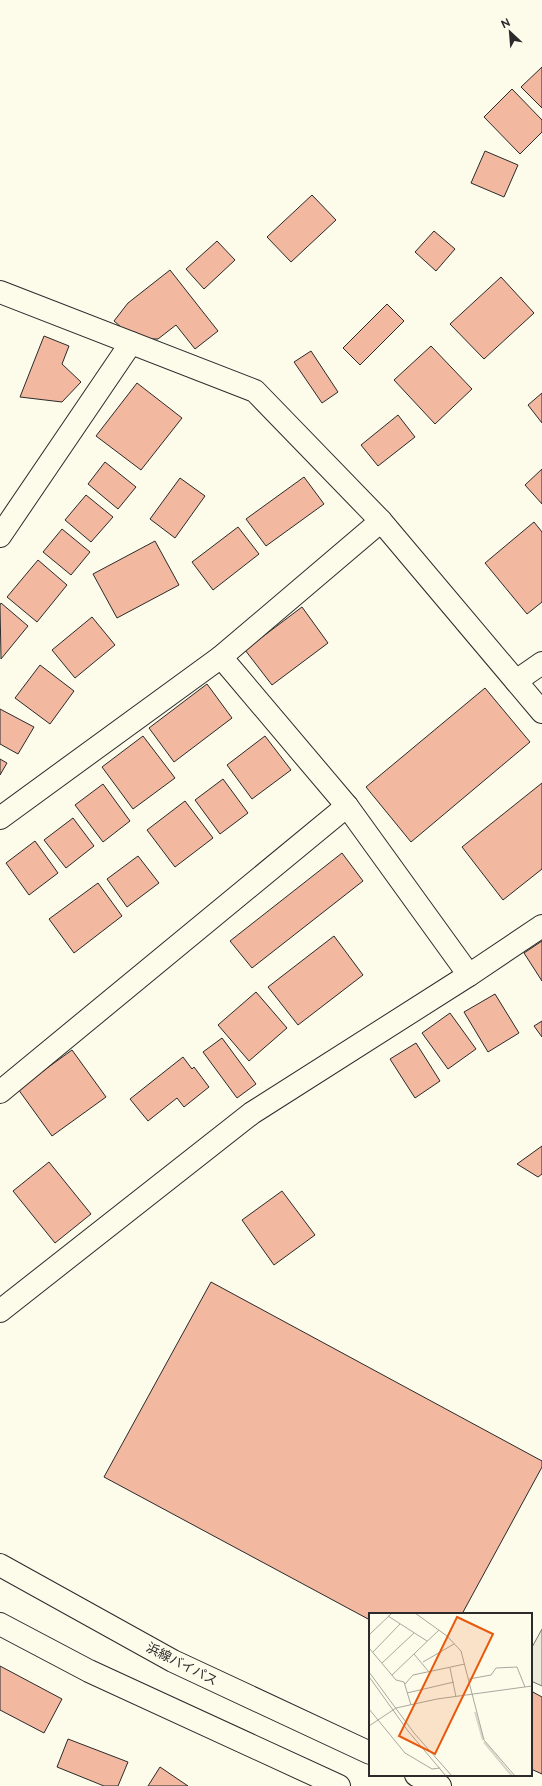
<svg xmlns="http://www.w3.org/2000/svg" width="542" height="1786" viewBox="0 0 542 1786" font-family="Raleway,'Noto Sans JP',sans-serif">
<style>
.parking{fill:#eceadb;stroke:#74746e}
.building{fill:#f2b8a0;stroke:#2b2b2b}
.lines{fill:none;stroke-linecap:round;stroke-linejoin:round}
.street-casing{stroke:#2b2b2b;stroke-width:24}
.highway-casing{stroke:#2b2b2b;stroke-width:24}
.street{stroke:#fdfbea;stroke-width:22}
.highway{stroke:#fdfbea;stroke-width:22}
.labels{text-anchor:middle;dominant-baseline:central;stroke-width:3;stroke-linejoin:round;paint-order:stroke}
.street-label{font-size:13px;fill:#2b2b2b;stroke:#fdfbea}
.inset-river{fill:none;stroke:#d8d7c9;stroke-width:2}
.inset-road{fill:none;stroke:#a9a89e;stroke-width:1}
.view{fill:#e8590c;fill-opacity:0.15;stroke:#e8590c;stroke-width:2}
.inset-edge{fill:none;stroke:#2b2b2b;stroke-width:2}
</style>
<rect width="100%" height="100%" fill="#fdfbea"/>
<polygon class="parking" points="542,1629 542,1686 531,1681 531,1649"/>
<g class="building">
<polygon points="542,67 542,108 521,87"/>
<polygon points="512,89 542,120 542,132 520,154 484,117"/>
<polygon points="485,151 518,165 504,197 471,183"/>
<polygon points="312,195 336,220 291,262 267,237"/>
<polygon points="434,231 455,249 436,271 415,252"/>
<polygon points="217,241 235,260 204,289 186,269"/>
<polygon points="170,270 218,331 195,349 176,325 158,339 135,339 114,321 128,303"/>
<polygon points="501,277 534,313 484,359 450,324"/>
<polygon points="387,304 404,321 360,365 343,348"/>
<polygon points="44,336 69,346 62,364 81,382 62,402 20,397"/>
<polygon points="431,346 472,389 435,424 394,380"/>
<polygon points="311,351 338,392 322,403 294,362"/>
<polygon points="137,383 182,418 141,470 96,436"/>
<polygon points="542,393 542,423 528,405"/>
<polygon points="398,415 415,437 378,466 361,445"/>
<polygon points="105,462 136,487 118,509 88,484"/>
<polygon points="542,469 542,504 525,485"/>
<polygon points="304,477 324,504 266,546 246,519"/>
<polygon points="180,478 205,496 175,538 150,519"/>
<polygon points="86,495 113,517 91,542 65,520"/>
<polygon points="534,522 542,532 542,602 527,614 485,563"/>
<polygon points="238,527 259,554 213,590 192,562"/>
<polygon points="62,529 90,552 71,575 43,552"/>
<polygon points="155,541 179,585 117,618 93,574"/>
<polygon points="38,560 67,585 37,622 7,597"/>
<polygon points="1,603 28,626 1,659 0,605"/>
<polygon points="302,607 328,643 272,685 245,650"/>
<polygon points="92,617 115,645 75,678 52,650"/>
<polygon points="40,665 74,691 50,724 15,698"/>
<polygon points="207,684 232,718 174,762 149,728"/>
<polygon points="485,688 530,742 411,842 366,787"/>
<polygon points="0,709 34,727 18,754 0,744"/>
<polygon points="143,736 175,778 133,809 102,767"/>
<polygon points="265,736 291,770 252,799 227,765"/>
<polygon points="0,759 7,763 0,775"/>
<polygon points="223,779 248,813 220,834 195,800"/>
<polygon points="542,783 542,869 503,900 462,847"/>
<polygon points="103,784 130,821 103,842 75,805"/>
<polygon points="185,801 213,838 175,867 147,830"/>
<polygon points="73,818 94,846 66,868 44,840"/>
<polygon points="35,841 58,873 29,895 6,863"/>
<polygon points="342,853 363,881 252,968 230,941"/>
<polygon points="138,856 159,883 127,907 107,879"/>
<polygon points="98,883 122,916 74,953 49,919"/>
<polygon points="334,936 363,975 298,1025 268,987"/>
<polygon points="542,941 542,981 524,953"/>
<polygon points="256,992 287,1028 249,1061 218,1025"/>
<polygon points="495,994 519,1033 488,1052 464,1012"/>
<polygon points="450,1013 476,1049 448,1069 422,1033"/>
<polygon points="542,1021 542,1037 534,1026"/>
<polygon points="222,1038 256,1084 237,1098 203,1052"/>
<polygon points="416,1043 440,1081 415,1098 390,1059"/>
<polygon points="72,1050 106,1097 52,1136 18,1089"/>
<polygon points="183,1057 192,1069 194,1067 209,1087 184,1107 177,1098 148,1121 130,1099"/>
<polygon points="542,1146 542,1174 538,1177 517,1164"/>
<polygon points="49,1162 91,1214 55,1243 13,1191"/>
<polygon points="282,1191 315,1235 274,1265 242,1220"/>
<polygon points="211,1282 542,1461 542,1467 462,1614 370,1614 370,1620 104,1477"/>
<polygon points="0,1666 62,1699 44,1733 0,1710"/>
<polygon points="531,1691 542,1697 542,1774 531,1769"/>
<polygon points="68,1739 128,1762 118,1786 104,1786 57,1767"/>
<polygon points="160,1767 188,1786 148,1786"/>
</g>
<g class="lines">
<defs>
<g id="street">
<polyline points="0,292 255,391 381,521 542,712"/>
<polyline points="0,536 131,343"/>
<polyline points="221,657 347,806 469,975"/>
<polyline points="516,681 542,663"/>
<polyline points="0,818 221,657 381,521"/>
<polyline points="0,1092 347,806"/>
<polyline points="0,1311 252,1113 469,975 542,926"/>
</g>
<g id="highway">
<polyline points="0,1565 173,1661 370,1753"/>
<polyline points="0,1624 89,1671 339,1786"/>
<polyline points="416,1775 440,1786"/>
</g>
</defs>
<use href="#street" class="street-casing"/>
<use href="#highway" class="highway-casing"/>
<use href="#street" class="street"/>
<use href="#highway" class="highway"/>
</g>
<g class="labels">
<g class="street-label">
<text transform="translate(182 1664) rotate(27)">浜線バイパス</text>
</g>
</g>
<g transform="translate(369 1613)">
<rect width="163" height="163" fill="#fdfbea"/>
<path class="inset-river" d="M106,99L114,127M115,129L143,163"/>
<path class="inset-road" d="M46,0L78,23L92,38L115,127L146,163M19,3L58,28M0,22L23,0M0,35L27,67L35,69L42,92M4,39L31,11M45,41L60,59M54,49L85,31M13,50L45,20M81,55L87,84M0,59L45,120L83,163M23,62L70,17M1,65L39,118L77,163M100,66L122,62L127,55L148,54L156,74M36,71L44,62L96,51M38,80L85,69M0,96L36,140L63,156L71,155M0,113L27,95L68,86L163,73"/>
<path class="view" d="M88,4L124,21L66,141L30,123Z"/>
<rect width="163" height="163" class="inset-edge"/>
</g>
<g transform="translate(510 32) rotate(334)" stroke="#fdfbea" stroke-width="3" paint-order="stroke">
<path d="M0-3L7 15L0 10L-7 15Z" fill="#2b2b2b"/>
<text y="-6" font-size="11" font-weight="bold" text-anchor="middle" fill="#2b2b2b">N</text>
</g>
</svg>
